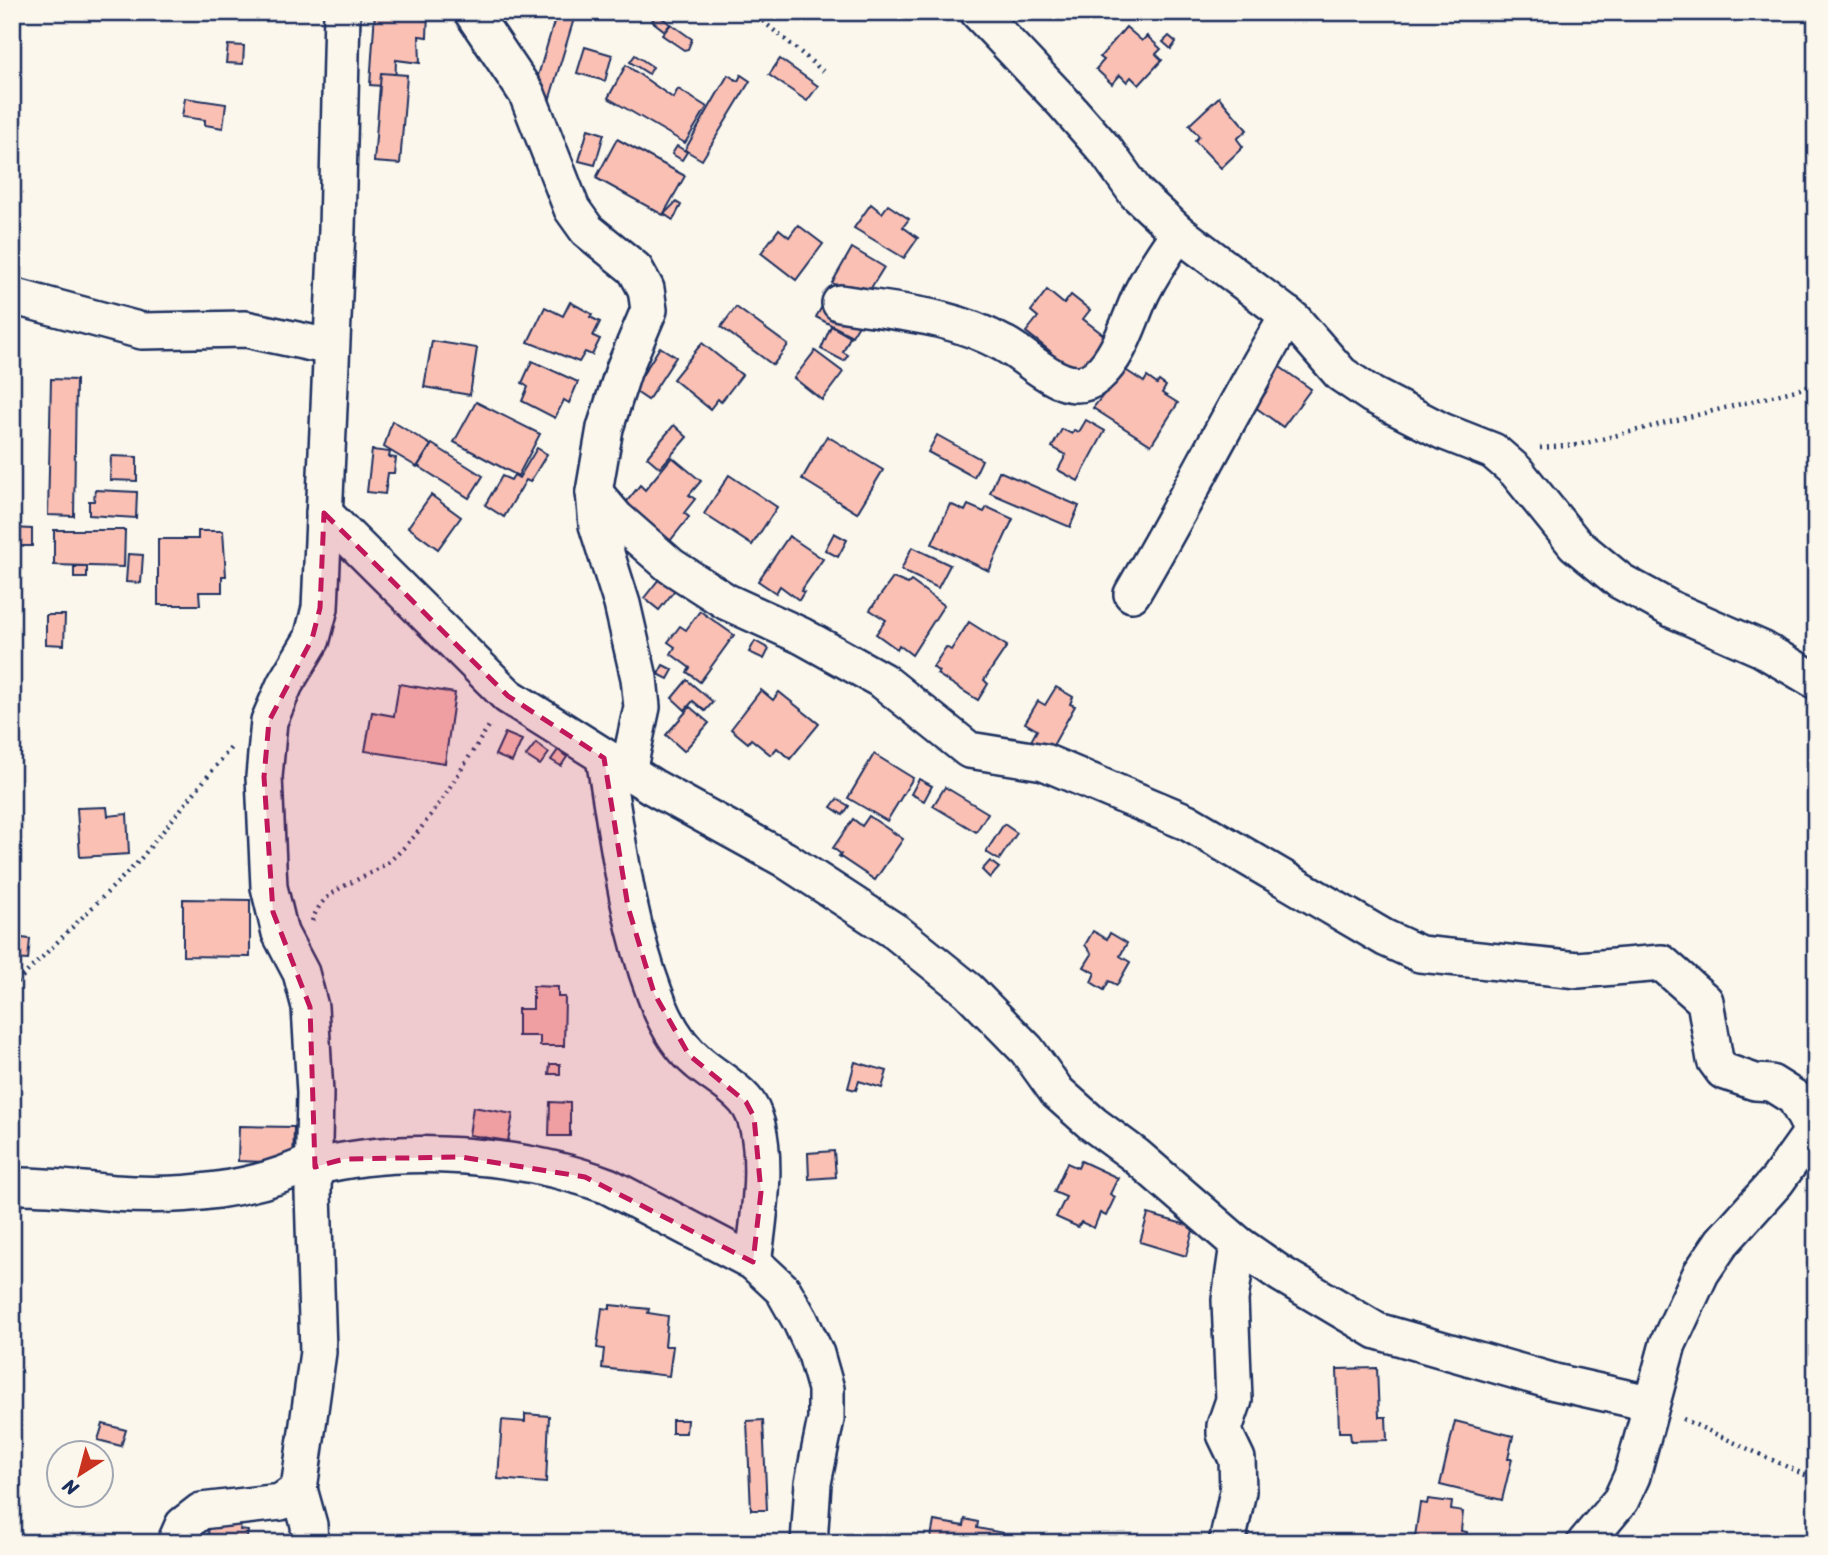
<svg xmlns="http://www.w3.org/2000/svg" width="1828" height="1555" viewBox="0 0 1828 1555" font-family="Sriracha,sans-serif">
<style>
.building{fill:#fbc0b4;stroke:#1b2f5e;stroke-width:2}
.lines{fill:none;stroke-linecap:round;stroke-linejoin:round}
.street-casing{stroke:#1b2f5e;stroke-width:40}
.path{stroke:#1b2f5e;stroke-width:4.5;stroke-dasharray:2 5;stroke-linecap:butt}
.street{stroke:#fbf7ec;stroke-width:35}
.marked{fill:#c2185b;fill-opacity:0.2;stroke:#c2185b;stroke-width:5;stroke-dasharray:14 9;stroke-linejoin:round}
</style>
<rect width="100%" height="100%" fill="#fbf7ec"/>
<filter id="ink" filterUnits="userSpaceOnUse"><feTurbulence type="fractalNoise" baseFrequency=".0143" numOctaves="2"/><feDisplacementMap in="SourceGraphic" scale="14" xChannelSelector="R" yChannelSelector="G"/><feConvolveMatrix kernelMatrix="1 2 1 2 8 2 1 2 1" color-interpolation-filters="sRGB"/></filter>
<g filter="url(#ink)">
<g class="building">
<polygon points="375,12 428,12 427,37 419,36 420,63 396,60 395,87 370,85"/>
<polygon points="557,12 576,12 549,101 532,96"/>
<polygon points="657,14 670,24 665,31 652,21"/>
<polygon points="671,24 692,39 688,49 684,50 662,35"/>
<polygon points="1126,27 1142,41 1147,36 1161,49 1156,54 1162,60 1139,85 1131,77 1127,82 1120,75 1112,84 1096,69 1104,60 1100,57"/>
<polygon points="1169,36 1176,42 1171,49 1163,42"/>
<polygon points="228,45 244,46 243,64 226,63"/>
<polygon points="585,47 612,55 605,81 577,73"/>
<polygon points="635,55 653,67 649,74 630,62"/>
<polygon points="780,59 818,86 807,101 769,75"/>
<polygon points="626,65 673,98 678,89 707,107 685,143 608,98"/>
<polygon points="381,73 407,75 400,164 374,162"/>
<polygon points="728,75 738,81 741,75 750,81 702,160 685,150"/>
<polygon points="1219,97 1247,130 1237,139 1243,147 1221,168 1195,141 1199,136 1189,125"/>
<polygon points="185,98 226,104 223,128 205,125 205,120 182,117"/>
<polygon points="588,129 604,134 595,165 579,161"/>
<polygon points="617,139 685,176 663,215 596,178"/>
<polygon points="677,146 687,152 682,160 672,154"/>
<polygon points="676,202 681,205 673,220 664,214"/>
<polygon points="871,204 882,213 888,205 909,219 903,227 918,238 904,258 854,228"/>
<polygon points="798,225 823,244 796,280 761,253 779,229 789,237"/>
<polygon points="852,248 884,267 863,301 832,283"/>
<polygon points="1047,290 1064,304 1071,295 1090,310 1083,319 1109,339 1080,375 1063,362 1059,367 1047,357 1051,352 1026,332 1038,317 1031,311"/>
<polygon points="828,296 863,318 852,336 816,317"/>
<polygon points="570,302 592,314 590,317 600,322 593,336 600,339 592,355 585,352 579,362 528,342 545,307 563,316"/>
<polygon points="736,307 788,345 773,365 721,327"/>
<polygon points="831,326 850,337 843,352 848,355 844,361 821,349"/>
<polygon points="432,341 477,348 470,395 424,387"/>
<polygon points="702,343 742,375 721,402 718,399 710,409 673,379"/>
<polygon points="660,347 676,357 648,400 633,390"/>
<polygon points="815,351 843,372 822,400 794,378"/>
<polygon points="532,361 578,382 569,403 564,400 555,418 522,401 528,387 522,383"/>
<polygon points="1273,362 1311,389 1283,427 1255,407 1269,388 1259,381"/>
<polygon points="1124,369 1144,382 1147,377 1157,384 1159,381 1166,386 1162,393 1178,403 1151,445 1093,408"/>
<polygon points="51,379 76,380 74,516 48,515"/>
<polygon points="476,402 540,434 518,476 454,442"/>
<polygon points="1086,420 1105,431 1078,481 1058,470 1066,455 1052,447 1062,429 1072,434 1074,430 1079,432"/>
<polygon points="392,421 431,445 417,467 384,447"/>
<polygon points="674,425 687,437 660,468 647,457"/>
<polygon points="937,435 982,460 974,477 928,452"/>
<polygon points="827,436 883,470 857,513 802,479"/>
<polygon points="432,444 483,476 469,498 418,466"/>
<polygon points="537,448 547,454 530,482 526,480 504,517 485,505 502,476 511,480 514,475 519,478"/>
<polygon points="372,450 390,452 389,457 396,458 394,473 388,473 385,494 367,492"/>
<polygon points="111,456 137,457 137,481 110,480"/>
<polygon points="672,457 701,481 689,495 695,499 684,513 689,517 670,541 623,506 640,485 645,490"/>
<polygon points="999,471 1079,506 1070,527 990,493"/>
<polygon points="729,475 777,507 752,545 704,514"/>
<polygon points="95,490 137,492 136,518 89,515 89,501 94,501"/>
<polygon points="431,495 461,517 438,549 408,527"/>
<polygon points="950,504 965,511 968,505 984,512 987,507 1013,519 989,571 932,544"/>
<polygon points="12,528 32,529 32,546 12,546"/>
<polygon points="54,530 125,530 124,567 54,565"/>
<polygon points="198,531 223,531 226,576 222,576 222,592 199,592 200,605 158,605 158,539 198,539"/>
<polygon points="834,533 847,540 838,557 825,550"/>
<polygon points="789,536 823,559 801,591 804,592 799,600 780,586 776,593 758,581"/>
<polygon points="912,547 950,565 938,588 901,570"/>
<polygon points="128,554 143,555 141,583 126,582"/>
<rect x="74" y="567" width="13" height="11"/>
<polygon points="667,569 682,581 659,610 644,598"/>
<polygon points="893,578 908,584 911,581 944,605 912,655 899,645 897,649 876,634 886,620 870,610"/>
<polygon points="700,611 734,635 700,682 687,672 690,668 671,654 675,647 668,642 680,626 686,630"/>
<polygon points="46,615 65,615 64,645 46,644"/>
<polygon points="969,622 1007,646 984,680 988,684 978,700 937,674 939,672 933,667 946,647 951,650"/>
<polygon points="755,641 769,649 764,659 749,652"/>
<polygon points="663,665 673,670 668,679 658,674"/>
<polygon points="687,680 713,702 705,711 693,701 685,710 672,698"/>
<polygon points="399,684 455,693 445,763 365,751 372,712 394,716"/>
<polygon points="1056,687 1073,697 1070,704 1075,706 1050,751 1031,741 1037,730 1025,723 1038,701 1045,705"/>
<polygon points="761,690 773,700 779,692 819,724 790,759 777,748 771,755 751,739 748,743 731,729"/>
<polygon points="690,707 709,723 684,751 666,735"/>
<polygon points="505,733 522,740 512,762 495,755"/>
<polygon points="536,743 549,753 540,765 526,756"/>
<polygon points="558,750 567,757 561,766 551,760"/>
<polygon points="874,754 913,778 887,821 848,798"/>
<polygon points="919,779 932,786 924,801 911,794"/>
<polygon points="945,787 988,813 976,832 933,806"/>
<polygon points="837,799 849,806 843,815 831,807"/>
<polygon points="107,807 108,816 127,814 129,854 80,857 77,808"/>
<polygon points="869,816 903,839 875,880 839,856 841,854 833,848 853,819 862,826"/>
<polygon points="1004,824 1017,833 999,860 986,852"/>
<polygon points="990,861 999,868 990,878 982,870"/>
<polygon points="183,899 250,900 250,957 183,956"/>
<polygon points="1093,931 1107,939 1110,933 1127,943 1120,956 1130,962 1117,985 1109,981 1104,990 1091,982 1095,973 1084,967 1092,954 1085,945"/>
<polygon points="12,937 30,939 28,960 12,959"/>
<polygon points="533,986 558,987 558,997 565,997 564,1046 540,1046 540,1036 518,1036 518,1009 533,1009"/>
<polygon points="855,1062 887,1071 882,1088 859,1081 856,1090 848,1088"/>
<polygon points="550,1064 560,1064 560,1074 549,1074"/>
<polygon points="550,1102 570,1103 570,1136 549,1136"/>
<polygon points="473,1107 513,1114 508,1141 469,1135"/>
<polygon points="239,1126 294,1127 293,1163 238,1161"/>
<polygon points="834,1151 836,1177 809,1179 808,1153"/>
<polygon points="1081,1161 1118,1178 1110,1194 1115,1197 1106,1216 1100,1213 1094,1228 1081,1222 1078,1227 1056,1217 1066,1197 1054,1192 1067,1163 1078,1168"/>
<polygon points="1148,1214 1194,1227 1186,1256 1140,1242"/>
<polygon points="610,1305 649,1309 648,1313 668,1316 665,1346 673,1346 669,1376 602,1368 604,1349 597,1348 602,1308 610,1309"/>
<polygon points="1377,1368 1379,1417 1386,1417 1387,1440 1351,1441 1350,1432 1339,1432 1337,1369"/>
<polygon points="525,1414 549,1416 546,1483 498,1479 502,1420 525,1422"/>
<polygon points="672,1420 687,1420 686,1433 672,1433"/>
<polygon points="763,1420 767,1510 751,1510 747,1421"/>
<polygon points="1455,1421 1513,1436 1508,1459 1512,1459 1502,1500 1440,1485"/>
<polygon points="103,1424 126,1430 121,1446 98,1440"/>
<polygon points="1428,1499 1452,1502 1451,1510 1463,1512 1461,1531 1467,1532 1465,1543 1414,1543 1420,1503 1427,1504"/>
<polygon points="965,1519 978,1522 977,1528 1003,1533 1001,1543 930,1543 934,1521 964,1526"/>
<polygon points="215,1520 241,1525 240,1530 248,1531 246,1543 207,1543 209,1527"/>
</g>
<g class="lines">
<defs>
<g id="street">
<polyline points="472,12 527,94 572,209 587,230 635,269 646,289 649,310 624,369 605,428 594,492 597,525 622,604 639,678 642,707 628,772"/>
<polyline points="978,12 1063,102 1106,151 1136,193 1179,233 1294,320 1341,374 1372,395 1442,431 1493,451 1516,471 1575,544 1620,581 1673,610 1762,649 1816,681"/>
<polyline points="12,296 142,331 246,329 330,347"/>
<path d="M840,303C900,313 949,314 1004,344C1030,357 1067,402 1097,376C1121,355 1129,319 1142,292C1152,272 1166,251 1179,233"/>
<polyline points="594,492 616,518 671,566 727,602 802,636 883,681 969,750 1044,762 1187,822 1385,938 1420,954 1578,970 1662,963 1705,1001 1715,1060 1723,1071 1755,1082 1771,1083 1795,1098 1816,1138"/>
<polyline points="324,513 508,696 653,787 784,859 896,932 968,990 1027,1050 1057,1092 1093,1124 1135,1155 1238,1244 1281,1274 1377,1331 1555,1382 1649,1403"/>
<path d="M1132,594C1186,502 1233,407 1288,315"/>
<path d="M604,758C618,837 626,917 654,992C663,1018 677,1045 699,1063C714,1076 732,1085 745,1100C773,1132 759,1221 753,1262"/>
<path d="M315,1167C402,1144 524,1154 608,1186L753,1262L783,1290L800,1320L816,1354L826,1389V1419L813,1483L809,1543"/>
<path d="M12,1186C47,1185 80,1190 114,1193C179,1198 256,1191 314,1161"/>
<polyline points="299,1489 309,1525 310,1543"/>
<polyline points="175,1543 183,1525 201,1511 281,1502 299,1489 318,1352 313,1193 315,1093 310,1007 301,973 280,933 269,887 264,777 269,721 285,684 312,639 320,608 337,229 342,12"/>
<polyline points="1227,1543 1238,1491 1237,1459 1225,1434 1225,1426 1234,1400 1230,1300 1238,1244"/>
<polyline points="1585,1543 1621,1500 1632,1476 1668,1344 1701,1273 1722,1242 1777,1181 1816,1126"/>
</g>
</defs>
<use href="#street" class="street-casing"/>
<g class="path">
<polyline points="752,12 823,71"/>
<polyline points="1540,448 1578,445 1816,385"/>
<path d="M312,921C325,883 363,884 393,858C430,826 464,763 491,723"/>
<polyline points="12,987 138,862 233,745"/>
<polyline points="1683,1419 1816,1480"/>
</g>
<use href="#street" class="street"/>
</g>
</g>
<path class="marked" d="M324,513L508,696L604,758L628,907L654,993L689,1055L746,1102L754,1117L761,1192L753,1262L585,1177L461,1157L344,1159L315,1167L310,1007L273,912L264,777L269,721L312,639L320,608Z"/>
<rect width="1828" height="1555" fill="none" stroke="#fbf7ec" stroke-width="42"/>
<rect x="21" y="21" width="1786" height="1513" fill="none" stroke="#1b2f5e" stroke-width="2.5" filter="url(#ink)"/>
<g transform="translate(80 1474) rotate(216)"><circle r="33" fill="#fbf7ec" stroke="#a1a7b3" stroke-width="2"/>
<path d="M0-5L12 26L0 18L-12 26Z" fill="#c8321e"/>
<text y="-10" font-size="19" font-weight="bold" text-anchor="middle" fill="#1b2f5e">N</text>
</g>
</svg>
